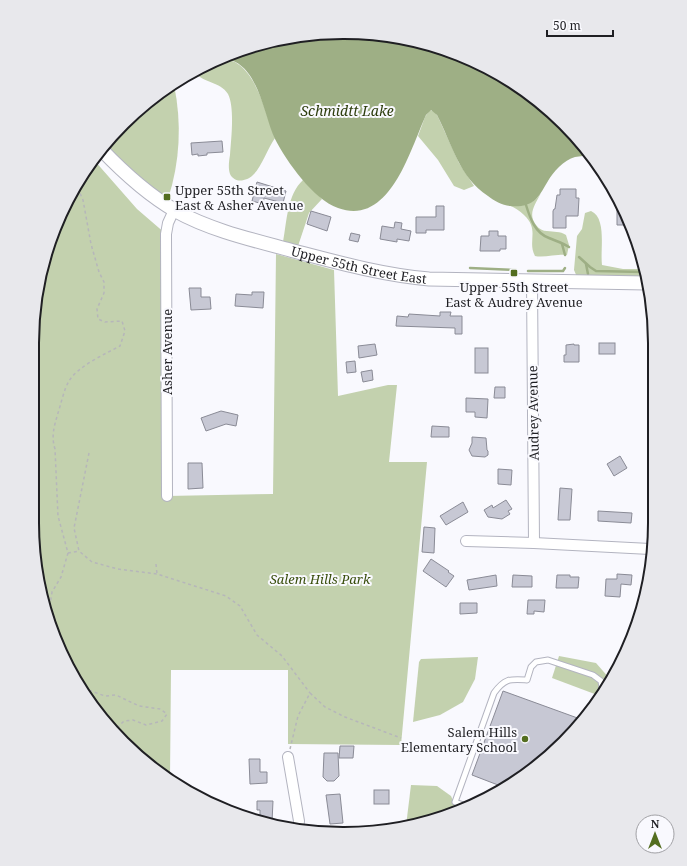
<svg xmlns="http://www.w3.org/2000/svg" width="687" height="866" viewBox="0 0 687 866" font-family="'Noto Serif',serif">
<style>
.green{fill:#c3d1ae}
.water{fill:#9eaf85}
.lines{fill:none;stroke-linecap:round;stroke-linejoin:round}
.stream{stroke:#9eaf85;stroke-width:2.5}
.building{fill:#c7c8d4;stroke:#8a8b96}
.service-casing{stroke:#b3b4c0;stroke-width:7}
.minor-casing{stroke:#b3b4c0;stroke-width:12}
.tertiary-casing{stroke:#b3b4c0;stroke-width:15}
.path{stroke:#b6b6ba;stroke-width:1.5;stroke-dasharray:3 3;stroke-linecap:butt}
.service{stroke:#fff;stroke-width:5}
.minor{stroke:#fff;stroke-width:10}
.tertiary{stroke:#fff;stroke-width:13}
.poi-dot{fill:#546e20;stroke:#f9f9fe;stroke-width:1.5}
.labels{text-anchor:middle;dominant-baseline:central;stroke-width:4;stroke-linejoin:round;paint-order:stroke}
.poi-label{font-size:13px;fill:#1f1f23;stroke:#f9f9fe;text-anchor:start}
.street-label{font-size:13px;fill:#1f1f23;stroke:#f9f9fe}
.park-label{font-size:13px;font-style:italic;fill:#384d0b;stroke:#f9f9fe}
.water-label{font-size:14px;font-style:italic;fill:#2d3d0d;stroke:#f9f9fe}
.rim{fill:none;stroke:#1f1f23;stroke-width:2}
</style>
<rect width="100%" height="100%" fill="#f9f9fe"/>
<g class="green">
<path d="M221,59C255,58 265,113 275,138C268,148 261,168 253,175C247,181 235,184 230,174C228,168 229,161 230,155C231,140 235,108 228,94C220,81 204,84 193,71Z"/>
<path d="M174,85C182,123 180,162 168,199L136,175L105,145L109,138Z"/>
<polygon points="430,110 435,112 438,117 459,163 474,186 464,190 454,186 438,160 418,136 425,117"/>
<polygon points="94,160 137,209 166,234 167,496 273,494 276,254 334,270 338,396 388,385 397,385 389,462 427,462 401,745 288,744 288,670 171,670 170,779 123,743 74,678 43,603 32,523 33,323 49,243 74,188"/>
<path d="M303,180L322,199L309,213L298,246L283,242C287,221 287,195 303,180Z"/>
<path d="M541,193C536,203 527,214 536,225C539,229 543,231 547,231C554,232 560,231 566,235L569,245L567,255C558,254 543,258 535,256C527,241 540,230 524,215C520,211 514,207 508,205C522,207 533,205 541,193Z"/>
<path d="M591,211C607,218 600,250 602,265L623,269H644L645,278L577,277L574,270L577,236L582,229L585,213Z"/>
<polygon points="559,656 596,663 610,679 600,696 552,678"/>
<polygon points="478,657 475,679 463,702 440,715 413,722 419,662 421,659"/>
<polygon points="411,785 437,786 451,796 457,810 424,823 406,826"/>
</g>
<path class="water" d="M364,33L424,43L481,64L533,97L578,138L590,155C585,156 580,156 575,157C564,160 553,172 548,181C544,187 541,194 536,199C529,206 519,207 510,206C502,205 494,201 488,196C459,177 452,144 437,115L431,110L426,115C410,150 390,227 338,208C313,199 287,162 275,139C263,114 258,58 221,59L244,48L303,35Z"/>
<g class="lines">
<g class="stream">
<path d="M526,205C530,218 535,233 549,238C556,241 563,243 569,247"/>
<polyline points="562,244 565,255"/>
<polyline points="579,257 590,267 596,271 644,272"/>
<polyline points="586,264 588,274"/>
<polyline points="470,268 516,270"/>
<polyline points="528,271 563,271 565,268"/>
</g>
</g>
<g class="building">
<polygon points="222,141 223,152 207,153 207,155 198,156 198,154 192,155 191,143"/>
<polygon points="257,182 286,191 283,203 264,198 263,204 252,201"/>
<polygon points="560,189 576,189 576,198 579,198 578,216 566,216 566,228 553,228 553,211 554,209 555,209 557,195 560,195"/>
<polygon points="436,206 444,206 444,230 426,230 426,233 416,233 416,217 436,217"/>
<polygon points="617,210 623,210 630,225 617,225"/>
<polygon points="311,211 331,217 327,231 307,224"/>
<polygon points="395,222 402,223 401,229 411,231 409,241 397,239 397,242 380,239 382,226 394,228"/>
<polygon points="489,231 498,231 498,236 506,236 506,249 500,249 500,251 480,251 481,236 489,236"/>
<polygon points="351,233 360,235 358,242 349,240"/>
<polygon points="189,288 201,288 201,297 210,297 211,309 191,310"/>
<polygon points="252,292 264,292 263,308 235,306 236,294 252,295"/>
<polygon points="440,312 451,312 450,316 462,316 462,334 455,334 455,328 396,326 397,316 408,317 409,314 440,316"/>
<rect x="599" y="343" width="16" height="11"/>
<polygon points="375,344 377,355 359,358 358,346"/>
<polygon points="574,344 574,345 579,345 579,362 564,362 564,355 566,355 566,345"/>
<rect x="475" y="348" width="13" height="25"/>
<polygon points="355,361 356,372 347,373 346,362"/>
<polygon points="372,370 373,380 363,382 361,372"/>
<polygon points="495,387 505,387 505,398 494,398"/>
<polygon points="466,398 488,399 487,418 475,417 475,412 466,412"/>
<polygon points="221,411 238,415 236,426 226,424 206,431 201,418"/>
<polygon points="432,426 449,427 449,437 431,437"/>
<polygon points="472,437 486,438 487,450 488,451 488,455 485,457 472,456 469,450 472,443"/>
<polygon points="620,456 627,468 614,476 607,464"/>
<polygon points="188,463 202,463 203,488 188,489"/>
<polygon points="498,469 512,470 511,485 498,484"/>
<polygon points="560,488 572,489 570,520 558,520"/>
<polygon points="506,500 512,509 508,511 510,514 502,519 488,517 484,510 492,505 493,508"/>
<polygon points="463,502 468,512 446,525 440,516"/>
<polygon points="598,511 632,513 631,523 598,521"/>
<polygon points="424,527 435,528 434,553 422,552"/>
<polygon points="431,559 449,571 448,572 454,576 446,587 423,571"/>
<polygon points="617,574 632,575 631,585 621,584 620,597 605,596 606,579 617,579"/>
<polygon points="496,575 497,586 469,590 467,580"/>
<polygon points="513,575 532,576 532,587 512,587"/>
<polygon points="557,575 570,575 570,577 579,577 578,588 556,588"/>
<polygon points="528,600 545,600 544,612 534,611 534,614 527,614"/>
<polygon points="460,603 477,603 477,613 460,614"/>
<polygon points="503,691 583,720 549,757 499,792 494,794 498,785 472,775"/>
<polygon points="340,746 354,746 353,758 339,758"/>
<polygon points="324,753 338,753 339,776 334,781 327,781 323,777"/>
<polygon points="249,759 260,759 260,772 267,772 267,783 250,784"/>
<rect x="374" y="790" width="15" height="14"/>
<polygon points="340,794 343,823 330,824 326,795"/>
<polygon points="257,801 273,801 272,822 260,822 260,810 257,810"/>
</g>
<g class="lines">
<defs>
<path id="service" d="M466,806L455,802L494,693C505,678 510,679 527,680L531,667L536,662L548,660L593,675L601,681L602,688L601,694"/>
<g id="minor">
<polyline points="532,282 534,543"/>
<polyline points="167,496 166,234 168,223 174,210"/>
<polyline points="466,541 534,543 650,549"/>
<polyline points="288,757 299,821 298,828"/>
</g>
<g id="tertiary">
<path id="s1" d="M101,149C123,172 148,195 176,211C210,230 253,240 290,250C336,262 382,275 429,279L646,283"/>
</g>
</defs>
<use href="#service" class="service-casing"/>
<use href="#minor" class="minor-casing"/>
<use href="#tertiary" class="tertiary-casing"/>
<g class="path">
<polyline points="89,453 74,528 79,551 92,562 118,569 157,574 226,596 240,606 257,635 282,656 310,693"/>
<polyline points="68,553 79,551"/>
<polyline points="156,564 157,574"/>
<path d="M44,607H49L50,605L52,592L61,577L68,553L58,516L55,449C51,436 54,427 58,413C61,404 64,389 69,381C78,366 105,354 120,346L125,331L122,321L105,322L98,319L97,309L104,293V282L99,272L91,244L83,200L76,184"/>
<polyline points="49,607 56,624 55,633"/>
<polyline points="83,690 91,691 105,696 116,695 139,706 160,709 167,714 162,721 146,725 133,720 124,721 114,731"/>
<polyline points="290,749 298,716 310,693 325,707 345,717 401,738"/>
</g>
<use href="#service" class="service"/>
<use href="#minor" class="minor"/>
<use href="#tertiary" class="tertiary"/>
</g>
<g class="poi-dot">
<rect x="163" y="193" width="8" height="8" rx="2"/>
<rect x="510" y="269" width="8" height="8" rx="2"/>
<circle cx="525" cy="739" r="4"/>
</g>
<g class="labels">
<g class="poi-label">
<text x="175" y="190">Upper 55th Street<tspan x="175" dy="15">East &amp; Asher Avenue</tspan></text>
<text x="514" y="287" text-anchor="middle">Upper 55th Street<tspan x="514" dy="15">East &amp; Audrey Avenue</tspan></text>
<text x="517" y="732" text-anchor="end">Salem Hills<tspan x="517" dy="15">Elementary School</tspan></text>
</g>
<g class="street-label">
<text stroke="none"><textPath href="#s1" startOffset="289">Upper 55th Street East</textPath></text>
<text transform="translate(167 352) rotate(-90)">Asher Avenue</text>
<text transform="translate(533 413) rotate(-91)">Audrey Avenue</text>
</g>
<g class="park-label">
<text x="320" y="579">Salem Hills Park</text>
</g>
<g class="water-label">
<text x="347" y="110">Schmidtt Lake</text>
</g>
</g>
<path d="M0 0H687V866H0ZM343 39H344A304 304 0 0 1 648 343V523A304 304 0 0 1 344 827H343A304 304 0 0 1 39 523V343A304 304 0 0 1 343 39Z" fill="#e8e8ec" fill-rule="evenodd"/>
<path class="rim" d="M343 39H344A304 304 0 0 1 648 343V523A304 304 0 0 1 344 827H343A304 304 0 0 1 39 523V343A304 304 0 0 1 343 39Z"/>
<g transform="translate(655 834)"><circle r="19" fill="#f9f9fe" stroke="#a2a2a6"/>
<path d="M0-3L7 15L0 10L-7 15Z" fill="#546e20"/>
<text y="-6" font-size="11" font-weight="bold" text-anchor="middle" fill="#1f1f23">N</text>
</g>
<path d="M547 30v6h66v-6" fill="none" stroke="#1f1f23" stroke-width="2"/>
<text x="553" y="30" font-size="12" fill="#1f1f23" stroke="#f9f9fe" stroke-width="3" paint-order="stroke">50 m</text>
</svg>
